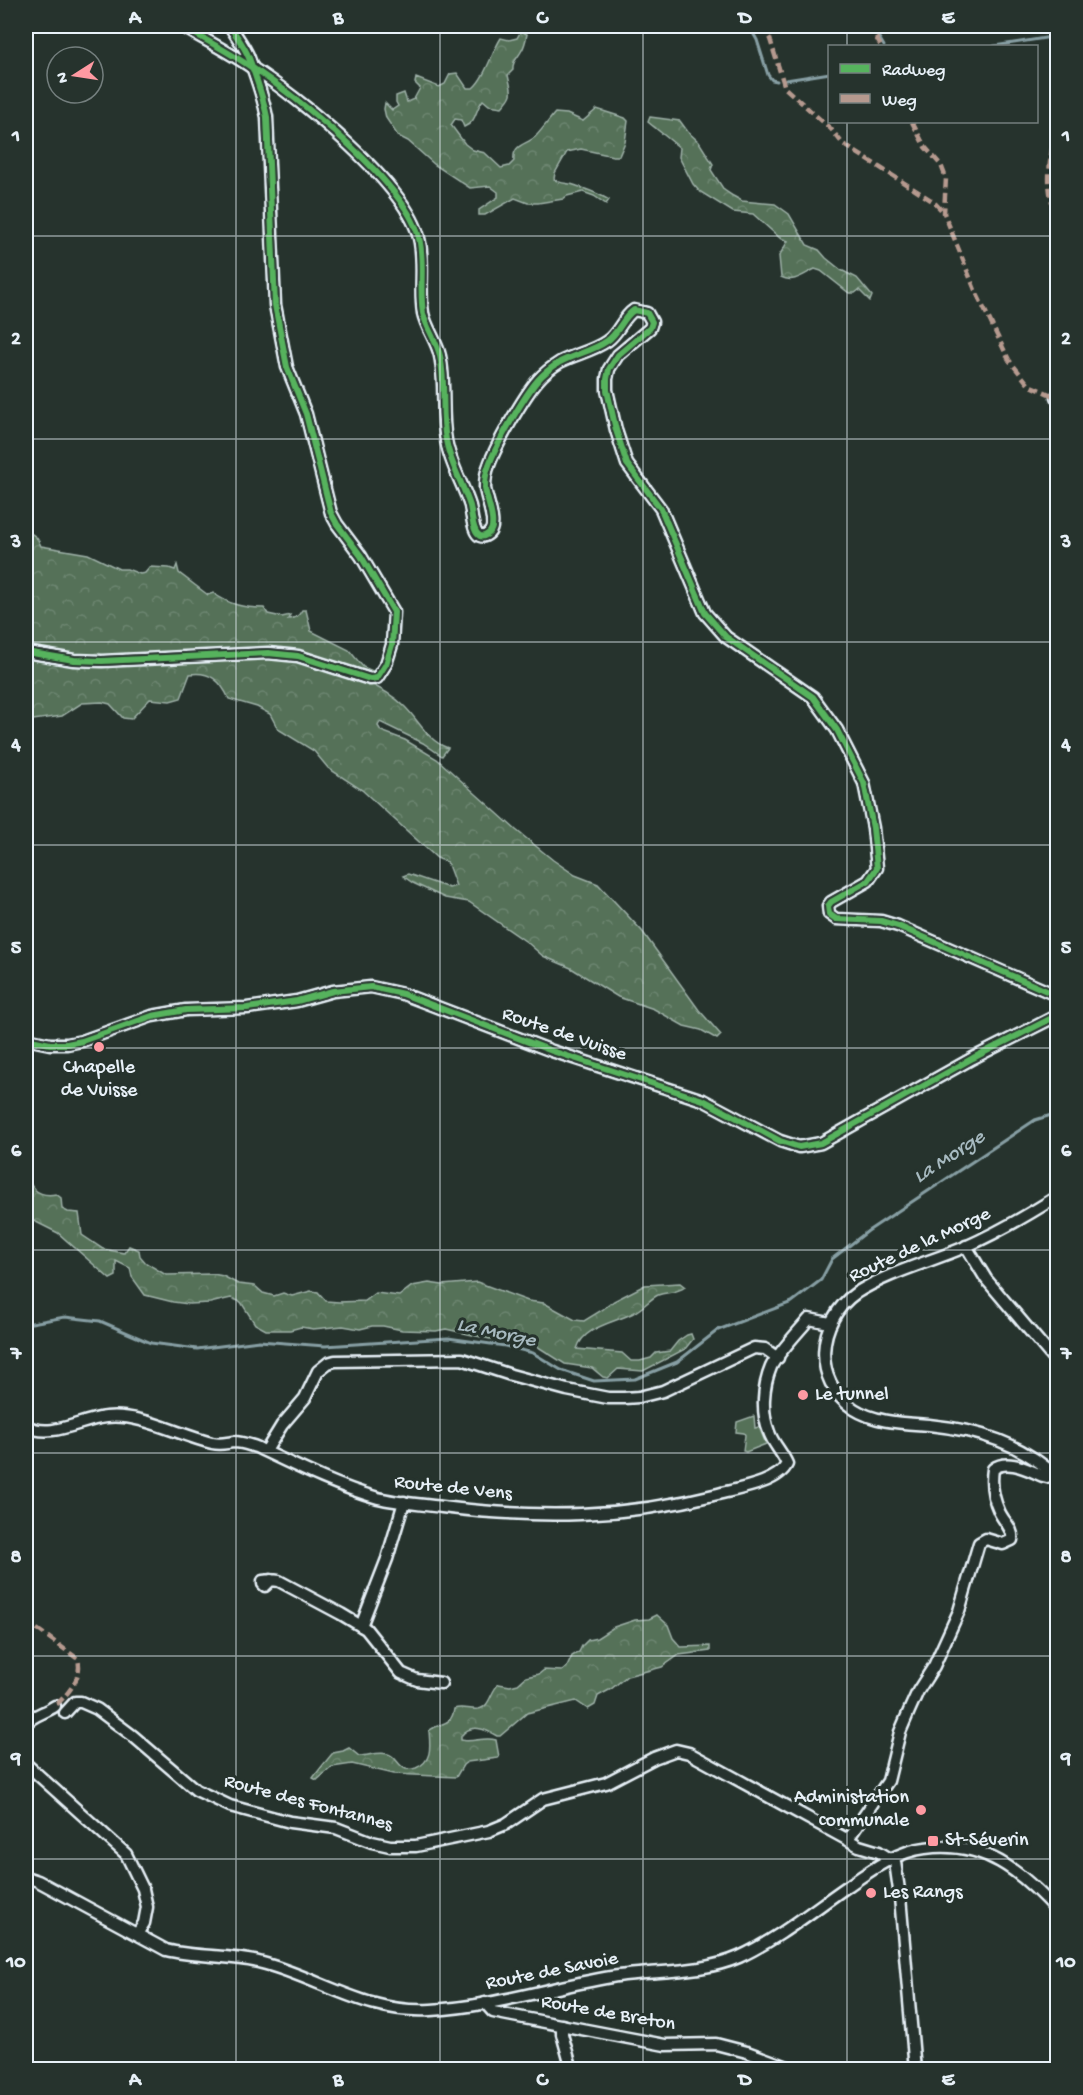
<svg xmlns="http://www.w3.org/2000/svg" width="1083" height="2095" viewBox="0 0 1083 2095" font-family="'Gochi Hand',sans-serif">
<style>
.forest{fill:url(#forest-crowns);stroke:#9eb1a8;stroke-width:1.5}
.garden{fill:#557158;stroke:#9eb1a8;stroke-width:1.5}
.lines{fill:none;stroke-linecap:round;stroke-linejoin:round}
.stream{stroke:#879fa4;stroke-width:3}
.minor-casing{stroke:#e8f1f8;stroke-width:15}
.minor{stroke:#26332d;stroke-width:10}
.quiet{stroke:#b69a8f;stroke-width:4.5;stroke-dasharray:9 4.5;stroke-linecap:butt}
.cycleway-casing{stroke:#26332d;stroke-width:10}
.cycleway{stroke:#56b35d;stroke-width:6}
.grid{fill:none;stroke:#e8f1f8;stroke-width:1.5;stroke-opacity:0.55}
.poi-dot{fill:#ff9aa2;stroke:#26332d;stroke-width:2}
.labels{text-anchor:middle;dominant-baseline:central;stroke-width:6;stroke-linejoin:round;paint-order:stroke}
.street-label{font-size:20px;fill:#e8f1f8;stroke:#26332d}
.poi-label{font-size:20px;fill:#e8f1f8;stroke:#26332d;text-anchor:start}
.water-label{font-size:21px;font-style:italic;fill:#a7bac0;stroke:#26332d}
.neatline{fill:none;stroke:#e8f1f8;stroke-width:2}
.grid-label{font-size:20px;text-anchor:middle;font-weight:bold;fill:#e8f1f8}
</style>
<defs>
<pattern id="forest-crowns" width="20" height="18" patternUnits="userSpaceOnUse" patternTransform="scale(1.5)"><rect width="20" height="18" fill="#557158"/><path d="M2 6a3 3 0 1 1 6 0M12 15a3 3 0 1 1 6 0" fill="none" stroke="#6d8671"/></pattern>
</defs>
<rect width="100%" height="100%" fill="#26332d"/>
<filter id="ink" filterUnits="userSpaceOnUse"><feTurbulence type="fractalNoise" baseFrequency=".0167" numOctaves="2"/><feDisplacementMap in="SourceGraphic" scale="12" xChannelSelector="R" yChannelSelector="G"/><feConvolveMatrix kernelMatrix="1 2 1 2 8 2 1 2 1" color-interpolation-filters="sRGB"/></filter>
<g filter="url(#ink)">
<g class="forest">
<path d="M521,31L527,34C526,39 525,45 522,50C518,58 512,61 513,70L508,75C511,92 516,92 502,107L489,105L483,100C474,111 478,121 464,127L461,120L455,119L451,125L465,144L473,150L485,153L501,168L509,166L514,161C512,144 526,145 535,137C542,130 548,121 555,113L567,114L583,121L597,109L625,118L628,121L625,142L619,156H613L581,149L567,152L555,173L554,179C561,185 568,182 577,186C588,190 598,193 609,200L606,204L594,196L583,192L567,196L563,199L538,203H528L515,198L485,215H479V210L498,197V192L490,186L470,188L435,165L408,141L398,136L386,118L384,109L385,103L392,110L398,106L396,102V96L404,93L407,102L414,99L420,88L415,83L416,78L439,87L445,84L450,74L457,73L467,88H473C485,78 492,52 501,38L509,40L517,38Z"/>
<path d="M650,117L680,121L688,132L699,142L713,164L711,170L724,190L733,196L742,201L775,204L789,214L807,245L819,250L826,258L841,270L857,278L872,296L870,301L859,290L855,293H849L821,271L815,269C804,274 794,284 781,277L779,256L788,241L780,238L753,214L733,212L699,191L693,184L679,157L680,148L648,122Z"/>
<path d="M26,533C34,532 38,538 41,546L88,554L119,569H127L140,574L145,573L150,567L169,568L175,570L177,565L179,573L208,595L213,593C230,605 244,608 264,608L268,614L282,617L290,615L288,619C296,618 298,617 302,610H306L311,631L349,650L363,667L375,672L363,676L364,681C378,687 393,695 404,706C419,720 427,741 448,748L442,756L423,743L380,722L378,726L381,731L405,740L437,759L516,830L553,860L575,875L598,884L642,931L699,1010L721,1035L717,1039L701,1030L684,1026L654,1009L618,997L571,968L543,956L528,943L469,902L445,898L413,883L403,876L408,874L449,888L456,886L447,862L437,858L362,790L328,768L314,751L278,729L270,714L257,707L229,699C221,681 210,671 190,674L181,698L170,701L150,699L131,719L123,718L110,704L102,702L82,703L62,716L26,721Z"/>
<path d="M26,1182L30,1183C35,1194 46,1196 56,1194L61,1198L62,1209L68,1212L79,1213L82,1235L103,1249L124,1253L129,1246L139,1250L140,1256L146,1263L166,1275L213,1274L223,1276L238,1284L255,1286L263,1293L274,1296L283,1293L292,1296L311,1291L318,1292L326,1301L339,1302L365,1301L376,1293L399,1296L412,1286L429,1283L442,1285L477,1282L528,1301L544,1303L575,1320L584,1321L602,1310L614,1301L645,1285L680,1283L685,1287C677,1293 668,1292 658,1295C650,1299 644,1307 635,1312C618,1322 583,1326 577,1349L622,1353L631,1361H640L651,1358L656,1353L670,1351L678,1341L687,1335L691,1334L693,1339L685,1349L643,1371L618,1369L608,1378L603,1377L592,1368L565,1364L532,1343L517,1337L490,1339L446,1329L436,1331L402,1330L383,1326H372L360,1329L343,1326L313,1329L301,1327L290,1330H266L255,1324L241,1302L231,1298L210,1303L189,1304L173,1302L145,1295L132,1277L130,1268L116,1261V1276L110,1279L58,1233L26,1217Z"/>
<path d="M657,1615L668,1625L673,1638L681,1647L710,1646V1651L679,1655L662,1667L627,1676L611,1689L598,1696L595,1705L588,1709L576,1701L527,1713L500,1736H497C485,1729 471,1723 461,1736V1740C473,1743 484,1736 496,1740L499,1757L498,1758L467,1762L463,1765L456,1777L394,1774L352,1764L332,1767L317,1780L313,1778C315,1775 330,1756 333,1753L343,1751L349,1748L359,1756C369,1756 378,1751 388,1754C396,1756 398,1766 406,1769C411,1770 412,1769 416,1768C433,1761 430,1745 429,1731C438,1722 452,1727 454,1709C462,1706 470,1710 478,1709C491,1707 490,1691 499,1684L510,1686L518,1684L526,1677L539,1674L544,1670L562,1671L567,1667L572,1656L579,1652L582,1646L588,1640L597,1638L614,1627L635,1620L649,1619Z"/>
</g>
<polygon class="garden" points="754,1416 755,1428 759,1427 766,1444 746,1452 743,1451 745,1435 744,1433 736,1432 737,1422"/>
<g class="lines">
<g class="stream">
<polyline points="749,26 757,40 768,75 772,80 777,81"/>
<polyline points="872,26 884,46"/>
<polyline points="994,46 1058,36"/>
<polyline points="786,80 830,73"/>
<polyline points="26,1324 65,1317 100,1321 151,1343 197,1349 259,1341 325,1346 448,1338 505,1346 533,1353 561,1370 594,1381 635,1379 677,1362 718,1330 792,1302 821,1280 832,1259 868,1231 1035,1120 1058,1113"/>
</g>
<defs>
<g id="minor">
<path d="M182,26C205,40 229,52 251,67C297,96 407,185 419,238C425,262 419,288 423,313C426,328 437,341 440,356C446,383 441,413 446,440C450,464 463,484 470,506C472,514 473,547 489,533C498,525 486,499 485,488C485,481 486,472 489,465C496,445 524,396 538,380C544,373 552,367 560,362C575,354 593,351 607,341C619,333 622,318 634,310L647,313L652,322L650,328L618,355L609,369L607,379V390L616,430L627,464L661,509L705,613L726,637L813,697L837,730L864,783L873,828L877,868L868,881L831,902L828,906L829,914L836,919L881,921L898,926L1058,996"/>
<polyline points="1056,397 1058,400"/>
<path d="M26,652L74,660L102,661L268,653L298,656L370,679L377,678L386,664L392,645L394,612L361,556L337,524L331,513L306,414L287,367L275,305L267,117C263,97 256,77 249,58C245,47 236,36 230,26"/>
<polyline points="26,1039 50,1044 67,1044 82,1041 152,1016 186,1010 247,1008 297,1001 333,991 371,987 403,994 552,1051 703,1100 780,1141 799,1147 821,1143 973,1058 1058,1015"/>
<path d="M1058,1196C1028,1215 997,1233 965,1247C930,1262 889,1272 856,1293C817,1320 811,1381 854,1409C876,1423 904,1423 929,1425C978,1430 1022,1443 1058,1478"/>
<polyline points="966,1246 986,1279 1058,1364"/>
<path d="M26,1426C52,1439 79,1420 106,1417C141,1413 178,1435 212,1443C222,1445 225,1443 234,1442C242,1442 249,1445 256,1447C296,1466 336,1486 378,1498C398,1503 421,1504 442,1507C538,1519 624,1518 718,1494C737,1489 778,1483 787,1464C782,1452 773,1444 769,1432C761,1412 763,1386 771,1367C777,1354 799,1331 809,1319L830,1323"/>
<polyline points="266,1451 282,1425 305,1398 318,1371 328,1363 335,1361 462,1359 511,1375 567,1390 608,1398 624,1398 639,1397 663,1391 754,1348 765,1349 778,1358"/>
<path d="M271,1580L265,1586L263,1584V1581C269,1580 274,1580 279,1581L341,1614L366,1629L401,1673L417,1680L441,1683"/>
<polyline points="361,1626 387,1559 404,1502"/>
<polyline points="65,1713 75,1702 81,1702 97,1709 133,1736 196,1790 230,1806 290,1822 336,1828 372,1842 390,1846 416,1846 489,1831 506,1824 543,1799 606,1783 654,1758 676,1750 689,1753 859,1846 879,1852 895,1862 900,1897 915,2070"/>
<path d="M26,1723C35,1714 45,1713 55,1706"/>
<polyline points="26,1764 126,1854 143,1889 147,1907 144,1923 137,1934"/>
<path d="M848,1839L888,1781L900,1732L909,1711L918,1691L934,1666L959,1611L979,1543L986,1539L1003,1544L1012,1540C1014,1529 1003,1521 999,1511C993,1498 991,1482 993,1469C1008,1458 1028,1470 1043,1476L1047,1477L1052,1472"/>
<path d="M26,1877L38,1881L166,1950C198,1958 233,1954 266,1964C323,1980 368,2014 431,2010C492,2007 551,1987 611,1977C653,1970 700,1974 739,1957C778,1939 813,1910 848,1886C871,1870 897,1851 925,1848C984,1840 1021,1871 1058,1912"/>
<polyline points="485,2003 493,2012 508,2015 665,2045 716,2044 747,2052 796,2070"/>
<polyline points="562,2025 562,2034 572,2070"/>
</g>
</defs>
<use href="#minor" class="minor-casing"/>
<use href="#minor" class="minor"/>
<g class="quiet">
<polyline points="762,26 770,39 785,88 831,129 843,144 934,202 944,213"/>
<polyline points="869,26 881,46"/>
<path d="M1058,120C1051,153 1042,186 1058,218"/>
<polyline points="912,122 925,147 941,165 946,178 944,213 975,290 1009,360 1029,385 1056,397 1058,391"/>
<path d="M26,1621L78,1659C83,1677 68,1694 55,1706"/>
</g>
<defs>
<g id="cycleway">
<path d="M182,26C205,40 229,52 251,67C297,96 407,185 419,238C425,262 419,288 423,313C426,328 437,341 440,356C446,383 441,413 446,440C450,464 463,484 470,506C472,514 473,547 489,533C498,525 486,499 485,488C485,481 486,472 489,465C496,445 524,396 538,380C544,373 552,367 560,362C575,354 593,351 607,341C619,333 622,318 634,310L647,313L652,322L650,328L618,355L609,369L607,379V390L616,430L627,464L661,509L705,613L726,637L813,697L837,730L864,783L873,828L877,868L868,881L831,902L828,906L829,914L836,919L881,921L898,926L1058,996"/>
<path d="M26,652L74,660L102,661L268,653L298,656L370,679L377,678L386,664L392,645L394,612L361,556L337,524L331,513L306,414L287,367L275,305L267,117C263,97 256,77 249,58C245,47 236,36 230,26"/>
<polyline points="26,1039 50,1044 67,1044 82,1041 152,1016 186,1010 247,1008 297,1001 333,991 371,987 403,994 552,1051 703,1100 780,1141 799,1147 821,1143 973,1058 1058,1015"/>
</g>
</defs>
<use href="#cycleway" class="cycleway-casing"/>
<use href="#cycleway" class="cycleway"/>
</g>
</g>
<path class="grid" d="M236,26V2070M440,26V2070M643,26V2070M847,26V46M847,122V2070M26,236H1058M26,439H1058M26,642H1058M26,845H1058M26,1048H1058M26,1250H1058M26,1453H1058M26,1656H1058M26,1859H1058"/>
<g class="poi-dot">
<circle cx="99" cy="1047" r="6"/>
<circle cx="803" cy="1395" r="6"/>
<circle cx="921" cy="1810" r="6"/>
<rect x="927" y="1835" width="12" height="12" rx="3"/>
<circle cx="871" cy="1893" r="6"/>
</g>
<g class="labels">
<g class="street-label">
<text transform="translate(564 1035) rotate(19)">Route de Vuisse</text>
<text transform="translate(920 1246) rotate(-25)">Route de la Morge</text>
<text transform="translate(453 1489) rotate(6)">Route de Vens</text>
<text transform="translate(308 1804) rotate(15)">Route des Fontannes</text>
<text transform="translate(552 1972) rotate(-11)">Route de Savoie</text>
<text transform="translate(608 2014) rotate(10)">Route de Breton</text>
</g>
<g class="poi-label">
<text x="99" y="1068" text-anchor="middle">Chapelle<tspan x="99" dy="23">de Vuisse</tspan></text>
<text x="815" y="1395">Le tunnel</text>
<text x="909" y="1798" text-anchor="end">Administation<tspan x="909" dy="23">communale</tspan></text>
<text x="945" y="1841">St-Séverin</text>
<text x="883" y="1893">Les Rangs</text>
</g>
<g class="water-label">
<text transform="translate(950 1158) rotate(-33)">La Morge</text>
<text transform="translate(496 1334) rotate(12)">La Morge</text>
</g>
</g>
<rect width="1083" height="2095" fill="none" stroke="#26332d" stroke-width="66"/>
<rect x="828" y="45" width="210" height="78" fill="#26332d" stroke="#747f7e" stroke-width="1.5"/>
<rect x="840" y="64" width="30" height="9" fill="#56b35d" stroke="#747f7e" stroke-width="1.5"/>
<text x="882" y="75" font-size="18" fill="#e8f1f8">Radweg</text>
<rect x="840" y="94" width="30" height="9" fill="#b69a8f" stroke="#747f7e" stroke-width="1.5"/>
<text x="882" y="105" font-size="18" fill="#e8f1f8">Weg</text>
<g transform="translate(75 75) rotate(258)"><circle r="28" fill="#26332d" stroke="#747f7e" stroke-width="1.5"/>
<path d="M0-4.5L10 22L0 15L-10 22Z" fill="#ff9aa2"/>
<text y="-9" font-size="16" font-weight="bold" text-anchor="middle" fill="#e8f1f8">N</text>
</g>
<rect x="33" y="33" width="1017" height="2029" class="neatline"/>
<g class="grid-label">
<text x="135" y="23">A</text>
<text x="338" y="23">B</text>
<text x="542" y="23">C</text>
<text x="745" y="23">D</text>
<text x="948" y="23">E</text>
<text x="16" y="141">1</text>
<text x="1066" y="141">1</text>
<text x="16" y="344">2</text>
<text x="1066" y="344">2</text>
<text x="16" y="547">3</text>
<text x="1066" y="547">3</text>
<text x="16" y="750">4</text>
<text x="1066" y="750">4</text>
<text x="16" y="953">5</text>
<text x="1066" y="953">5</text>
<text x="16" y="1156">6</text>
<text x="1066" y="1156">6</text>
<text x="16" y="1359">7</text>
<text x="1066" y="1359">7</text>
<text x="16" y="1562">8</text>
<text x="1066" y="1562">8</text>
<text x="16" y="1764">9</text>
<text x="1066" y="1764">9</text>
<text x="16" y="1967">10</text>
<text x="1066" y="1967">10</text>
<text x="135" y="2085">A</text>
<text x="338" y="2085">B</text>
<text x="542" y="2085">C</text>
<text x="745" y="2085">D</text>
<text x="948" y="2085">E</text>
</g>
</svg>
